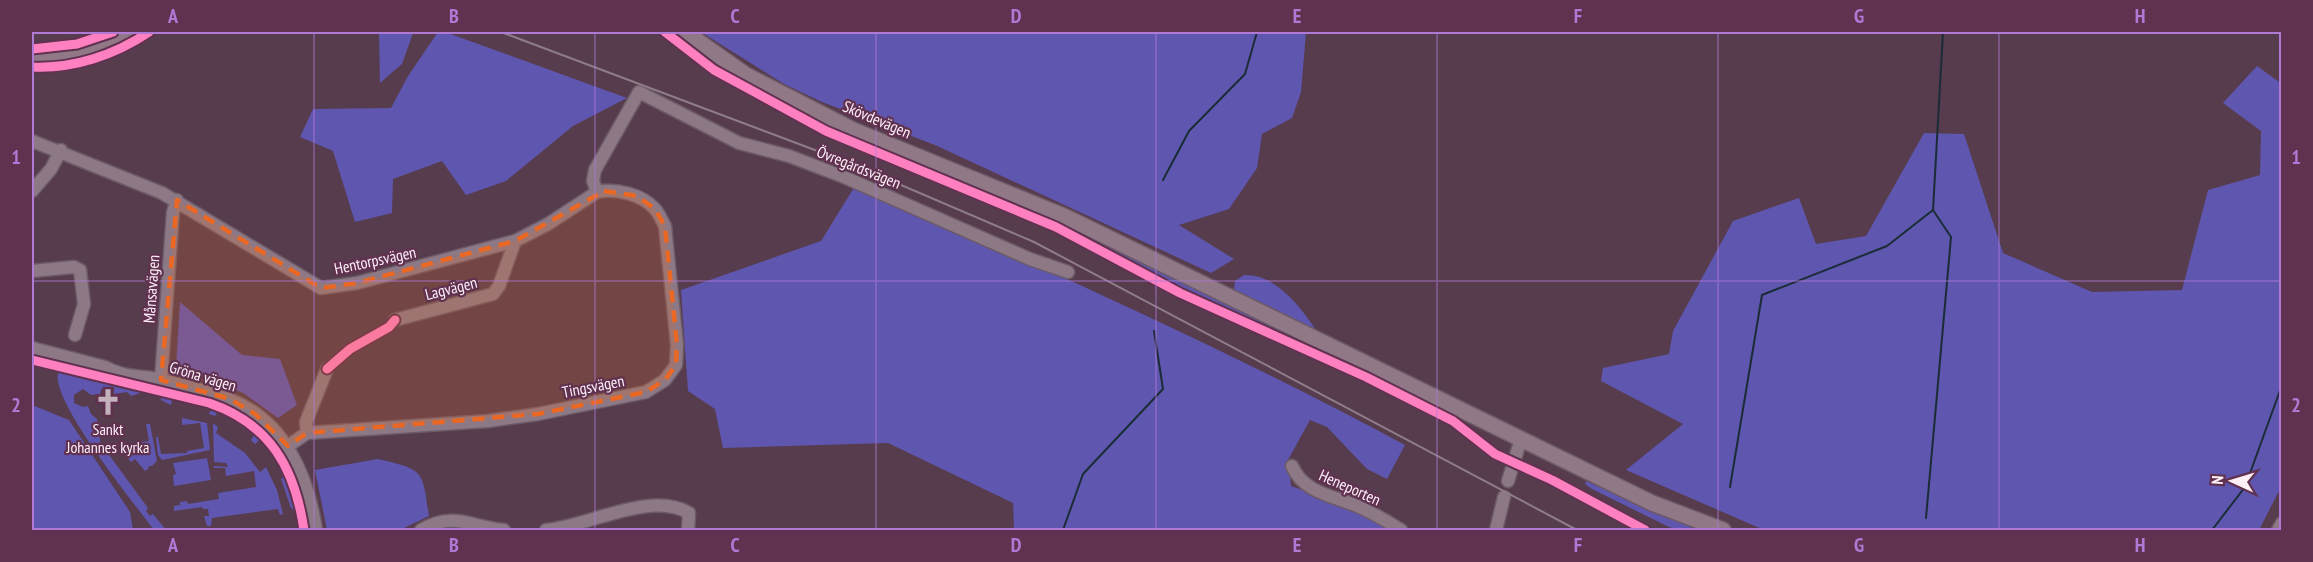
<svg xmlns="http://www.w3.org/2000/svg" width="2313" height="562" viewBox="0 0 2313 562" font-family="'PT Sans Narrow',sans-serif">
<style>
.green{fill:#5f56af}
.lines{fill:none;stroke-linecap:round;stroke-linejoin:round}
.stream{stroke:#1a2d36;stroke-width:2}
.minor-casing{stroke:#6d5a67;stroke-width:15}
.major-casing{stroke:#6d5a67;stroke-width:18}
.minor{stroke:#8c7985;stroke-width:12}
.major{stroke:#907887;stroke-width:15}
.rail{stroke:#8e7d88;stroke-width:2}
.cycleway-casing{stroke:#613250;stroke-width:13}
.cycleway{stroke:#ff80c0;stroke-width:9}
.marked{fill:#ea6824;fill-opacity:0.2;stroke:#ea6824;stroke-width:4.5;stroke-dasharray:12 8;stroke-linejoin:round}
.grid{fill:none;stroke:#af7ad5;stroke-width:1.5;stroke-opacity:0.55}
.labels{text-anchor:middle;dominant-baseline:central;stroke-width:4.5;stroke-linejoin:round;paint-order:stroke}
.street-label{font-size:16px;fill:#fdf0f7;stroke:#613250}
.poi-label{font-size:16px;fill:#fdf0f7;stroke:#613250}
.neatline{fill:none;stroke:#af7ad5;stroke-width:2}
.grid-label{font-size:20px;text-anchor:middle;font-weight:bold;fill:#af7ad5}
</style>
<rect width="100%" height="100%" fill="#563c4d"/>
<g class="green">
<polygon points="379,32 413,33 402,64 380,83"/>
<polygon points="438,32 445,32 627,98 573,126 506,181 466,195 442,161 393,179 392,213 355,222 333,151 300,137 313,109 391,108 408,76"/>
<path d="M668,32H672C784,123 926,162 1057,221C1192,283 1324,351 1457,416L1455,420L1305,345L1183,292L1059,226L828,130L706,63Z"/>
<polygon points="701,32 1306,32 1301,92 1292,118 1262,134 1257,168 1229,209 1179,225 1234,259 1211,273 935,145 822,102 784,84"/>
<polygon points="2257,66 2282,84 2282,490 2279,491 2259,530 1764,530 1626,470 1683,424 1601,381 1603,368 1669,354 1673,331 1733,221 1799,198 1816,244 1866,236 1924,133 1964,134 2003,253 2092,292 2182,290 2208,190 2260,175 2261,131 2223,103"/>
<path d="M855,186C1042,266 1226,349 1405,445L1387,479L1367,469L1327,427L1310,420L1288,460L1291,486L1354,509L1389,530H1014L1013,503L888,443L723,448L715,409L688,391L681,290L821,241Z"/>
<path d="M1244,275C1275,274 1299,305 1314,327L1313,330L1237,293L1234,288L1235,281Z"/>
<polygon points="180,302 242,355 280,359 297,405 278,418 243,393 176,366"/>
<path d="M62,370L147,391L131,396L127,392L114,394V387L101,389L100,394L91,395L83,389L74,395V403L83,407L88,406L91,414L97,419L101,448H104L148,508L146,511L150,516L153,514L166,530H154C134,503 52,402 58,374Z"/>
<path d="M161,393C239,413 280,427 298,513L291,508L281,479L287,476L260,439L255,444L251,440L255,434L218,411L215,416L209,414L211,408L172,400L171,405L161,400Z"/>
<polygon points="32,405 69,420 130,512 133,530 32,530"/>
<polygon points="182,418 207,423 210,450 162,460 158,455 156,437 158,437 161,454 187,453 187,451 204,448 200,423 182,425"/>
<polygon points="213,423 218,427 216,433 245,453 260,472 266,467 277,490 283,514 280,515 278,509 212,518 211,526 207,526 204,516 209,516 208,509 203,509 202,507 174,511 174,506 180,505 180,502 187,501 188,504 219,499 218,493 256,487 254,471 226,476 225,468 214,468 214,466 228,467 226,463 214,462"/>
<polygon points="146,424 150,424 157,461 152,466 148,466 149,468 145,471 135,459 131,462 121,450 121,445 149,441"/>
<polygon points="207,458 211,480 174,486 173,475 176,474 173,463"/>
<path d="M378,459C425,470 422,470 429,516L400,530H327L315,470Z"/>
<polygon points="1586,481 1693,528 1693,530 1677,530 1667,526 1592,489 1585,484"/>
</g>
<g class="lines">
<g class="stream">
<polyline points="1163,180 1189,131 1245,74 1257,32"/>
<polyline points="2282,180 2282,261"/>
<polyline points="1730,487 1762,295 1887,246 1933,210"/>
<polyline points="1926,518 1951,237 1933,210 1943,32"/>
<polyline points="1063,530 1083,474 1163,389 1154,331"/>
<polyline points="2212,530 2245,487 2282,385"/>
</g>
<defs>
<g id="minor">
<polyline points="32,141 162,193 321,288 357,283 515,241 548,224 597,192 593,181 595,170 639,92 739,143 789,156 844,177 1030,259 1068,272"/>
<polyline points="32,191 51,169 61,150"/>
<polyline points="32,271 74,267 80,270 84,304 75,335"/>
<polyline points="395,320 493,294 499,286 515,241"/>
<path d="M32,348L105,367C124,378 142,375 163,380C184,386 208,391 229,399C285,421 308,476 316,530"/>
<polyline points="161,380 173,212 177,200"/>
<polyline points="307,433 306,422 327,369"/>
<path d="M288,446L307,433L488,421L538,414L646,392L665,380L676,365L677,345L665,226C662,221 659,213 655,209C642,194 615,188 597,192"/>
<path d="M1292,466C1303,492 1332,496 1355,505C1371,512 1387,521 1401,530"/>
<polyline points="1508,481 1521,439"/>
<path d="M421,530C454,511 471,527 504,530"/>
<path d="M546,530C586,527 651,490 689,513L688,530"/>
<polyline points="1496,530 1504,497"/>
<polyline points="2278,530 2282,523"/>
</g>
<g id="major">
<polyline points="685,32 746,75 853,130 1066,217 1652,503 1723,530"/>
<path d="M32,57C68,55 98,50 129,32"/>
</g>
</defs>
<use href="#minor" class="minor-casing"/>
<use href="#major" class="major-casing"/>
<use href="#minor" class="minor"/>
<use href="#major" class="major"/>
<polyline class="rail" points="501,32 852,164 1034,242 1577,530"/>
<defs>
<g id="cycleway">
<polyline points="665,32 714,70 826,131 1056,227 1180,293 1366,377 1453,421 1495,454 1552,480 1645,530"/>
<polyline points="32,49 77,44 113,32"/>
<path d="M32,67C73,69 115,55 149,32"/>
<path d="M32,360L209,403C271,424 295,469 304,530"/>
<polyline points="327,369 350,349 389,327 395,320"/>
</g>
</defs>
<use href="#cycleway" class="cycleway-casing"/>
<use href="#cycleway" class="cycleway"/>
</g>
<path class="marked" d="M604,191L637,196L655,209L665,226L677,345L676,365L665,380L646,392L538,414L307,433L288,446L255,414L230,399L161,380L177,200L321,288L357,283L515,241Z"/>
<path class="grid" d="M314,32V530M595,32V530M876,32V530M1156,32V530M1437,32V530M1718,32V530M1999,32V530M32,281H2282"/>
<defs>
<symbol id="church-bare" viewBox="-9 -9 18 18"><path d="M-1.2-6h2.4v3.5h3.3v2.4h-3.3V6h-2.4V-.1h-3.3v-2.4h3.3Z" fill="#c3b1bc" stroke="#613250" stroke-width="2.5" paint-order="stroke"/></symbol>
</defs>
<g fill-rule="evenodd">
<use href="#church-bare" x="89" y="383" width="38" height="38"/>
</g>
<g class="labels">
<g class="street-label">
<text transform="translate(877 119) rotate(23)">Skövdevägen</text>
<text transform="translate(859 167) rotate(22)">Övregårdsvägen</text>
<text transform="translate(375 260) rotate(-12)">Hentorpsvägen</text>
<text transform="translate(451 288) rotate(-14)">Lagvägen</text>
<text transform="translate(151 289) rotate(-86)">Månsavägen</text>
<text transform="translate(203 376) rotate(17)">Gröna vägen</text>
<text transform="translate(593 386) rotate(-11)">Tingsvägen</text>
<text transform="translate(1350 487) rotate(24)">Heneporten</text>
</g>
<g class="poi-label">
<text x="108" y="429">Sankt<tspan x="108" dy="18">Johannes kyrka</tspan></text>
</g>
</g>
<rect width="2313" height="562" fill="none" stroke="#613250" stroke-width="66"/>
<g transform="translate(2232 481) rotate(274)" stroke="#613250" stroke-width="4.5" paint-order="stroke">
<path d="M0-4.5L10 22L0 15L-10 22Z" fill="#fdf0f7"/>
<text y="-9" font-size="16" font-weight="bold" text-anchor="middle" fill="#fdf0f7">N</text>
</g>
<rect x="33" y="33" width="2247" height="496" class="neatline"/>
<g class="grid-label">
<text x="173" y="23">A</text>
<text x="454" y="23">B</text>
<text x="735" y="23">C</text>
<text x="1016" y="23">D</text>
<text x="1297" y="23">E</text>
<text x="1578" y="23">F</text>
<text x="1859" y="23">G</text>
<text x="2140" y="23">H</text>
<text x="16" y="164">1</text>
<text x="2296" y="164">1</text>
<text x="16" y="412">2</text>
<text x="2296" y="412">2</text>
<text x="173" y="552">A</text>
<text x="454" y="552">B</text>
<text x="735" y="552">C</text>
<text x="1016" y="552">D</text>
<text x="1297" y="552">E</text>
<text x="1578" y="552">F</text>
<text x="1859" y="552">G</text>
<text x="2140" y="552">H</text>
</g>
</svg>
